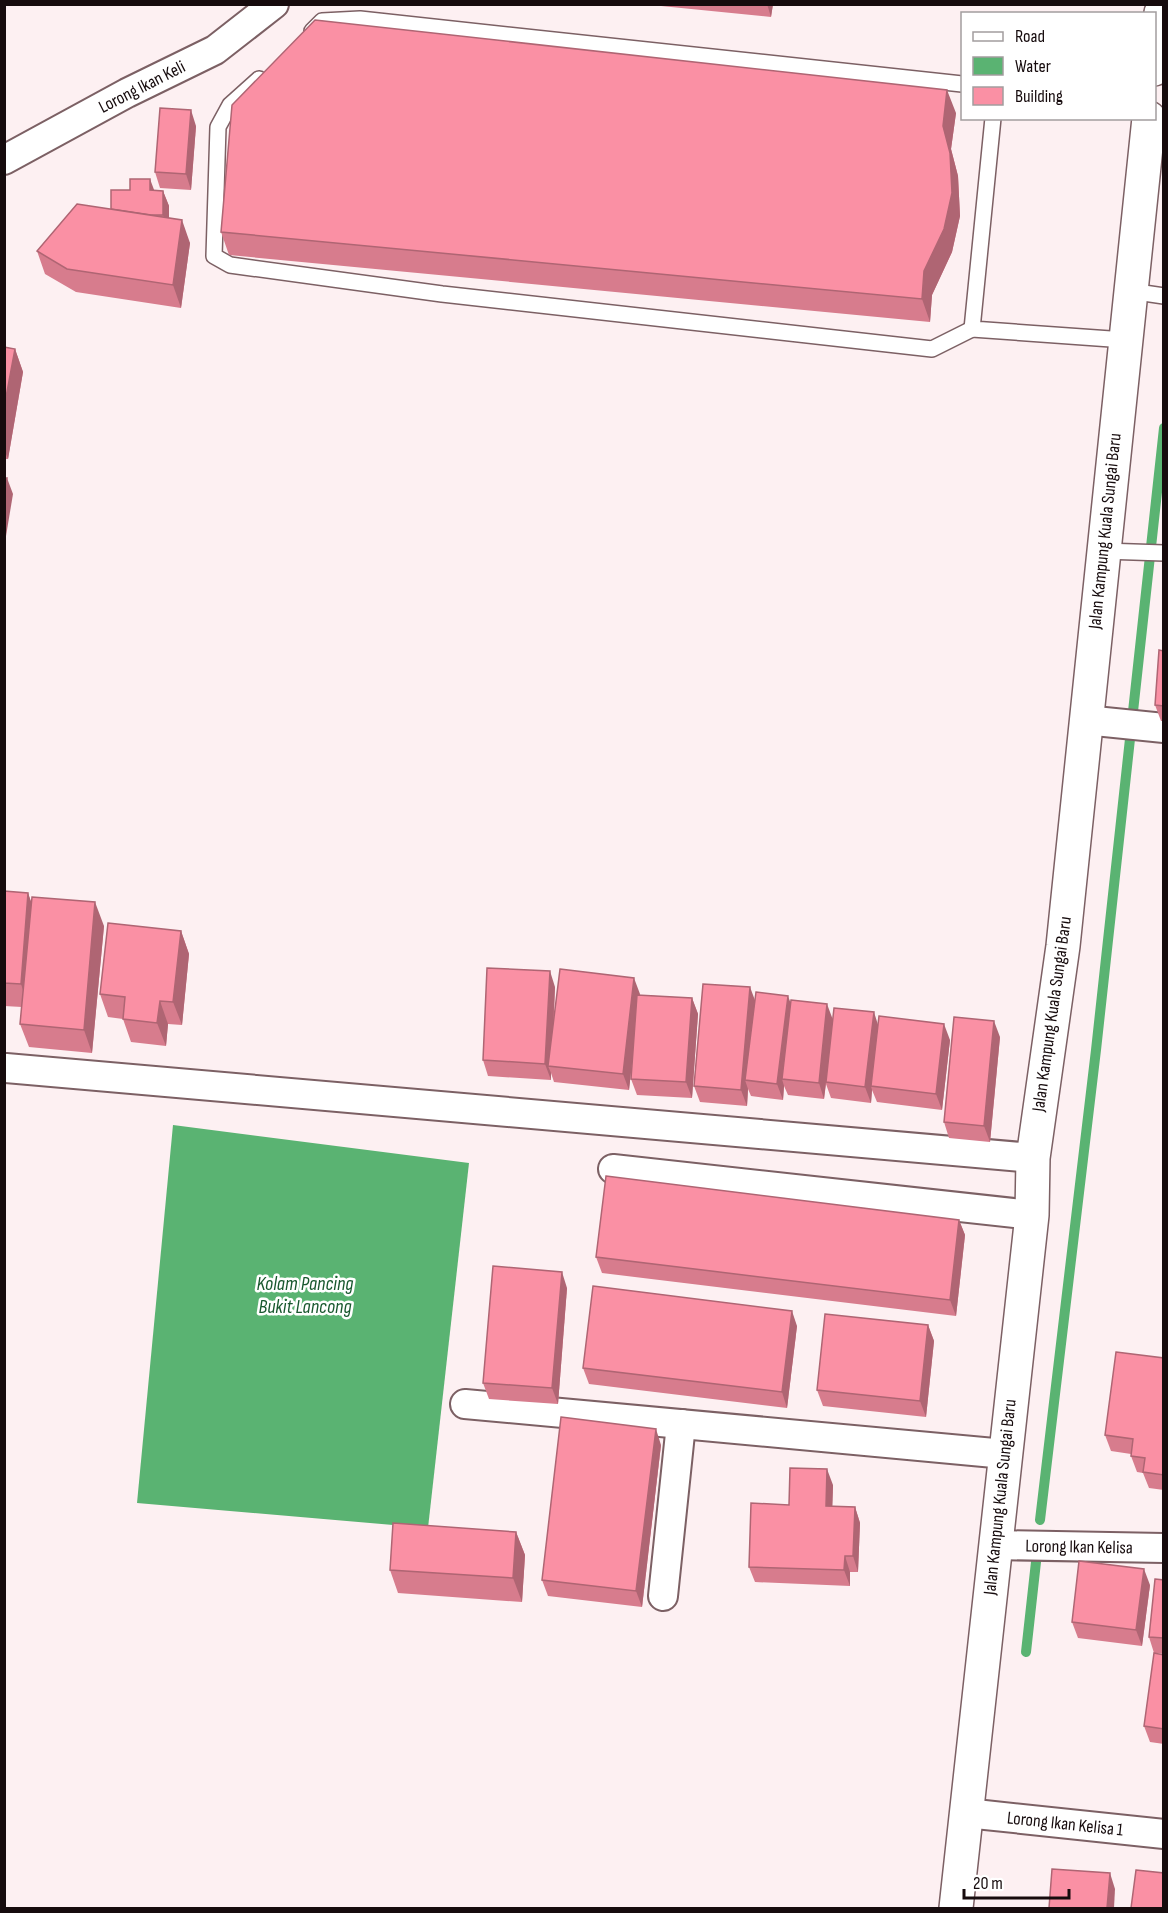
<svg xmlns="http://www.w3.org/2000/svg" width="1168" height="1913" viewBox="0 0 1168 1913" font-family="'Sofia Sans Condensed',sans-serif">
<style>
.water{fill:#5ab372}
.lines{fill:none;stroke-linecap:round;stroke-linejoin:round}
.stream{stroke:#5ab372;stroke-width:10}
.lane-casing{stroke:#7c6064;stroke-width:18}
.street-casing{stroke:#7c6064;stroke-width:32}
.secondary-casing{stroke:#7c6064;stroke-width:36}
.lane{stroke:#fff;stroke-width:15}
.street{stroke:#fff;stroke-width:28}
.secondary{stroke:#fff;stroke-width:33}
.wall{fill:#d77c8d}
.shaded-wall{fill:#af6573}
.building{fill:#fa90a4;stroke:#af6573;stroke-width:1.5}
.labels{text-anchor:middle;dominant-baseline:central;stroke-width:5;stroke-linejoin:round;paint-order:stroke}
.street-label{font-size:18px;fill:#160b0d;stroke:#fff}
.water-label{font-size:20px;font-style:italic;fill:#18582e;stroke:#fff}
</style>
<rect width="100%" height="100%" fill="#fdf0f2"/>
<polygon class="water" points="173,1125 469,1163 428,1528 137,1503"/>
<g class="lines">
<g class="stream">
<polyline points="1040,1520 1096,1050 1164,428"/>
<polyline points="1026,1652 1037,1553"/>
</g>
<defs>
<g id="lane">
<polyline points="312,31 322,21 360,19 962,84"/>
<polyline points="259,79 230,105 218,127 214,256 230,265 442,294 932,349 972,329"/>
<polyline points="993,118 972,329 1125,340"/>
<polyline points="1130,291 1164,296"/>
<polyline points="1103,551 1164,553"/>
</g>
<g id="street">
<polyline points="4,160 127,93 215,50 274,4"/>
<polyline points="1085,720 1164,728"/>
<polyline points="6,1068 1033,1158"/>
<polyline points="613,1169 1032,1215"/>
<polyline points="465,1404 1005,1454"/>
<polyline points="995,1545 1164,1548"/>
<polyline points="663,1596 681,1424"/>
<polyline points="966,1813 1164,1834"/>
</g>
<g id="secondary">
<polyline points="1154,69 1161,13 1164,14"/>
<polyline points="956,1908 1032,1215 1033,1158 1063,946 1149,118"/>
</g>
</defs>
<use href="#lane" class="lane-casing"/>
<use href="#street" class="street-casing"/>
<use href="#secondary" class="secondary-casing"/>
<use href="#lane" class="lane"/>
<use href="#street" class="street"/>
<use href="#secondary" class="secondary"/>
</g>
<g class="wall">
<polygon points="641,4 773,4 771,17"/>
<polygon points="956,113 951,149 958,176 960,216 952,252 932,295 930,322 229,255 221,232"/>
<polygon points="196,126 191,190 160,188 155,172"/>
<polygon points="154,190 163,191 169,206 169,218 190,243 181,308 76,292 45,274 37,251 111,209"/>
<polygon points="4,347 15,349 23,372 8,459 4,459"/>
<polygon points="1164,651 1164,721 1161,721 1155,705"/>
<polygon points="4,891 28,893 31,902 104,926 92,1053 29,1047 20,1024 22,1007 4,1006"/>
<polygon points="181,931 189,954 182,1025 168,1024 166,1046 131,1042 123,1019 108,1017 100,994"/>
<polygon points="555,987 554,1018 640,995 692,998 698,1014 692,1098 637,1095 631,1079 633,1051 629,1090 554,1082 551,1073 551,1080 488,1076 483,1060"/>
<polygon points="755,1001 790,1002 833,1019 878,1025 950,1040 942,1110 877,1102 872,1090 871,1103 831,1098 826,1084 824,1099 788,1095 784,1086 783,1100 751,1096 748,1089 747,1106 700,1102 694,1086"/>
<polygon points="1000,1037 990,1142 949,1138 944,1122"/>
<polygon points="959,1220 965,1235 956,1316 602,1273 596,1257"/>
<polygon points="567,1288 558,1404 489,1399 483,1383"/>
<polygon points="928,1325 934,1341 926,1417 823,1406 817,1390"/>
<polygon points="797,1326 787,1408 589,1384 583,1368"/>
<polygon points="1164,1358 1164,1490 1149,1488 1143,1473 1137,1472 1131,1456 1131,1454 1111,1451 1105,1435"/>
<polygon points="661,1445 642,1607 548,1596 542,1580"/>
<polygon points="833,1485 832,1506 855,1507 860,1523 858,1572 850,1572 850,1586 755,1582 749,1567 789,1505"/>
<polygon points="516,1532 525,1555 522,1602 398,1593 390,1570"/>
<polygon points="1164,1580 1164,1654 1154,1653 1149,1637"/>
<polygon points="1150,1585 1142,1646 1078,1638 1072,1622"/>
<polygon points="1164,1655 1164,1744 1150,1742 1144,1726"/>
</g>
<g class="shaded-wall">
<polygon points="767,4 773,4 771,17"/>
<polygon points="947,90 956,113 951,149 958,176 960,216 952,252 932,295 930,322 922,299 924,271"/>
<polygon points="191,110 196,126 191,190 186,174"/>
<polygon points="150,179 156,195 150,190"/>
<polygon points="163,191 169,206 169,231 163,215"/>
<polygon points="182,220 190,243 181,308 173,285"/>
<polygon points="15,349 23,372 8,459 4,449 4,408"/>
<polygon points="7,478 13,494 4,548 4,496"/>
<polygon points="28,893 36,916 29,1008 21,984"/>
<polygon points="95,902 104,926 92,1053 84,1030"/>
<polygon points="181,931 189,954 182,1025 173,1002"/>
<polygon points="550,971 555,987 551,1066 548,1066 551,1073 551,1080 545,1064"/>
<polygon points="634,978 640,994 629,1090 623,1074"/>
<polygon points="750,987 756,1003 745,1080 748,1089 747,1106 741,1090"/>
<polygon points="788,996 794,1012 782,1079 784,1086 783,1100 777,1084"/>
<polygon points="692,998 698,1014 692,1098 686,1082"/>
<polygon points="160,1001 168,1024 166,1046 157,1023"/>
<polygon points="827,1004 833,1020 824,1099 819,1083"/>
<polygon points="874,1012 879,1028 871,1086 872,1090 871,1103 865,1087"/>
<polygon points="994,1021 1000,1037 990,1142 984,1126"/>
<polygon points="944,1024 950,1040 942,1110 936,1094"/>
<polygon points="959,1220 965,1235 956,1316 950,1300"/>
<polygon points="562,1272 567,1288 558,1404 552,1388"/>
<polygon points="792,1311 797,1326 787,1408 782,1392"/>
<polygon points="928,1325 934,1341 926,1417 920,1401"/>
<polygon points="656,1429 661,1445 642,1607 636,1591"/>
<polygon points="827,1469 833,1485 832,1522 826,1506"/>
<polygon points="855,1507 860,1523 858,1572 853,1556"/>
<polygon points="516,1532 525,1555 522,1602 513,1578"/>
<polygon points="845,1556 850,1572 850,1586 844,1570"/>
<polygon points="1144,1569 1150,1585 1142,1646 1136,1630"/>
<polygon points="1110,1873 1115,1889 1114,1908 1107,1908"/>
</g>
<g class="building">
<polygon points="315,20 947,90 943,126 950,153 952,193 944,229 924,271 922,299 221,232 232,105"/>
<polygon points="160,108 191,110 186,174 155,172"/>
<polygon points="130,179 150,179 150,190 163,191 163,215 151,215 111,209 111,190 130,190"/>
<polygon points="77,204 182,220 173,285 67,269 37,251"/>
<polygon points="4,347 15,349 4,408"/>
<polygon points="4,478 7,478 4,496"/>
<polygon points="1159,650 1164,651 1164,706 1155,705"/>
<polygon points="4,891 28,893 21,984 4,983"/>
<polygon points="32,897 95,902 84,1030 20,1024"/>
<polygon points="108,923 181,931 173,1002 160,1001 157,1023 123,1019 125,997 100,994"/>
<polygon points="487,968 550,971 545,1064 483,1060"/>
<polygon points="560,969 634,978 623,1074 548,1066"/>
<polygon points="703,984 750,987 741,1090 694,1086"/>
<polygon points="756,992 788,996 777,1084 745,1080"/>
<polygon points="637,995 692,998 686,1082 631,1079"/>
<polygon points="791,1000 827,1004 819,1083 782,1079"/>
<polygon points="834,1008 874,1012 865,1087 826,1082"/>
<polygon points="879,1016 944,1024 936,1094 871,1086"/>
<polygon points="954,1017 994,1021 984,1126 944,1122"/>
<polygon points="606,1176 959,1220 950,1300 596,1257"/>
<polygon points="493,1266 562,1272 552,1388 483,1383"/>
<polygon points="593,1286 792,1311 782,1392 583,1368"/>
<polygon points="825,1314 928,1325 920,1401 817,1390"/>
<polygon points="1116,1352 1164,1358 1164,1475 1143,1472 1145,1458 1131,1456 1133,1439 1105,1435"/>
<polygon points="561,1417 656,1429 636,1591 542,1580"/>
<polygon points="790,1468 827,1469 826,1506 855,1507 853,1556 845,1556 844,1570 749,1567 751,1503 789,1505"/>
<polygon points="393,1523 516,1532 513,1578 390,1570"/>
<polygon points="1079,1561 1144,1569 1136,1630 1072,1622"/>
<polygon points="1155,1579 1164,1580 1164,1638 1149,1637"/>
<polygon points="1154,1653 1164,1655 1164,1729 1144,1726"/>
<polygon points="1052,1869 1110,1873 1107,1908 1049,1908"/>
<polygon points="1136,1870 1164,1873 1164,1908 1131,1908"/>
</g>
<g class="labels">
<g class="street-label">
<text transform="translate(142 87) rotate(-27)">Lorong Ikan Keli</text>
<text transform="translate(1105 531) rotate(-84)">Jalan Kampung Kuala Sungai Baru</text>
<text transform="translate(1052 1014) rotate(-82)">Jalan Kampung Kuala Sungai Baru</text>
<text transform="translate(1000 1497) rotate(-84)">Jalan Kampung Kuala Sungai Baru</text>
<text transform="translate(1079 1547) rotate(1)">Lorong Ikan Kelisa</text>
<text transform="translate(1065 1824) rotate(6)">Lorong Ikan Kelisa 1</text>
</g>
<g class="water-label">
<text x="305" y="1284">Kolam Pancing<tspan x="305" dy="23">Bukit Lancong</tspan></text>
</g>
</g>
<rect width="1168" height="1913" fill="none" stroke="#160b0d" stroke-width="12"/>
<rect x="961" y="12" width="195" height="108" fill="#ffffff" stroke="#a29d9e" stroke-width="1.5"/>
<rect x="973" y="32" width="30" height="9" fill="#ffffff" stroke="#a29d9e" stroke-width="1.5"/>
<text x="1015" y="42" font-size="18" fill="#160b0d">Road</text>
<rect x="973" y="57" width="30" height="18" fill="#5ab372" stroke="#a29d9e" stroke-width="1.5"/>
<text x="1015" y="72" font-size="18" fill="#160b0d">Water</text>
<rect x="973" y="87" width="30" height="18" fill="#fa90a4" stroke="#a29d9e" stroke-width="1.5"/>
<text x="1015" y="102" font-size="18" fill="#160b0d">Building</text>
<path d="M964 1889v9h105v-9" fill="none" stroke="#160b0d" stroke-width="3"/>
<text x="973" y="1889" font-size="18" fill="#160b0d" stroke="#ffffff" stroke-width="4.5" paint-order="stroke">20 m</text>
</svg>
